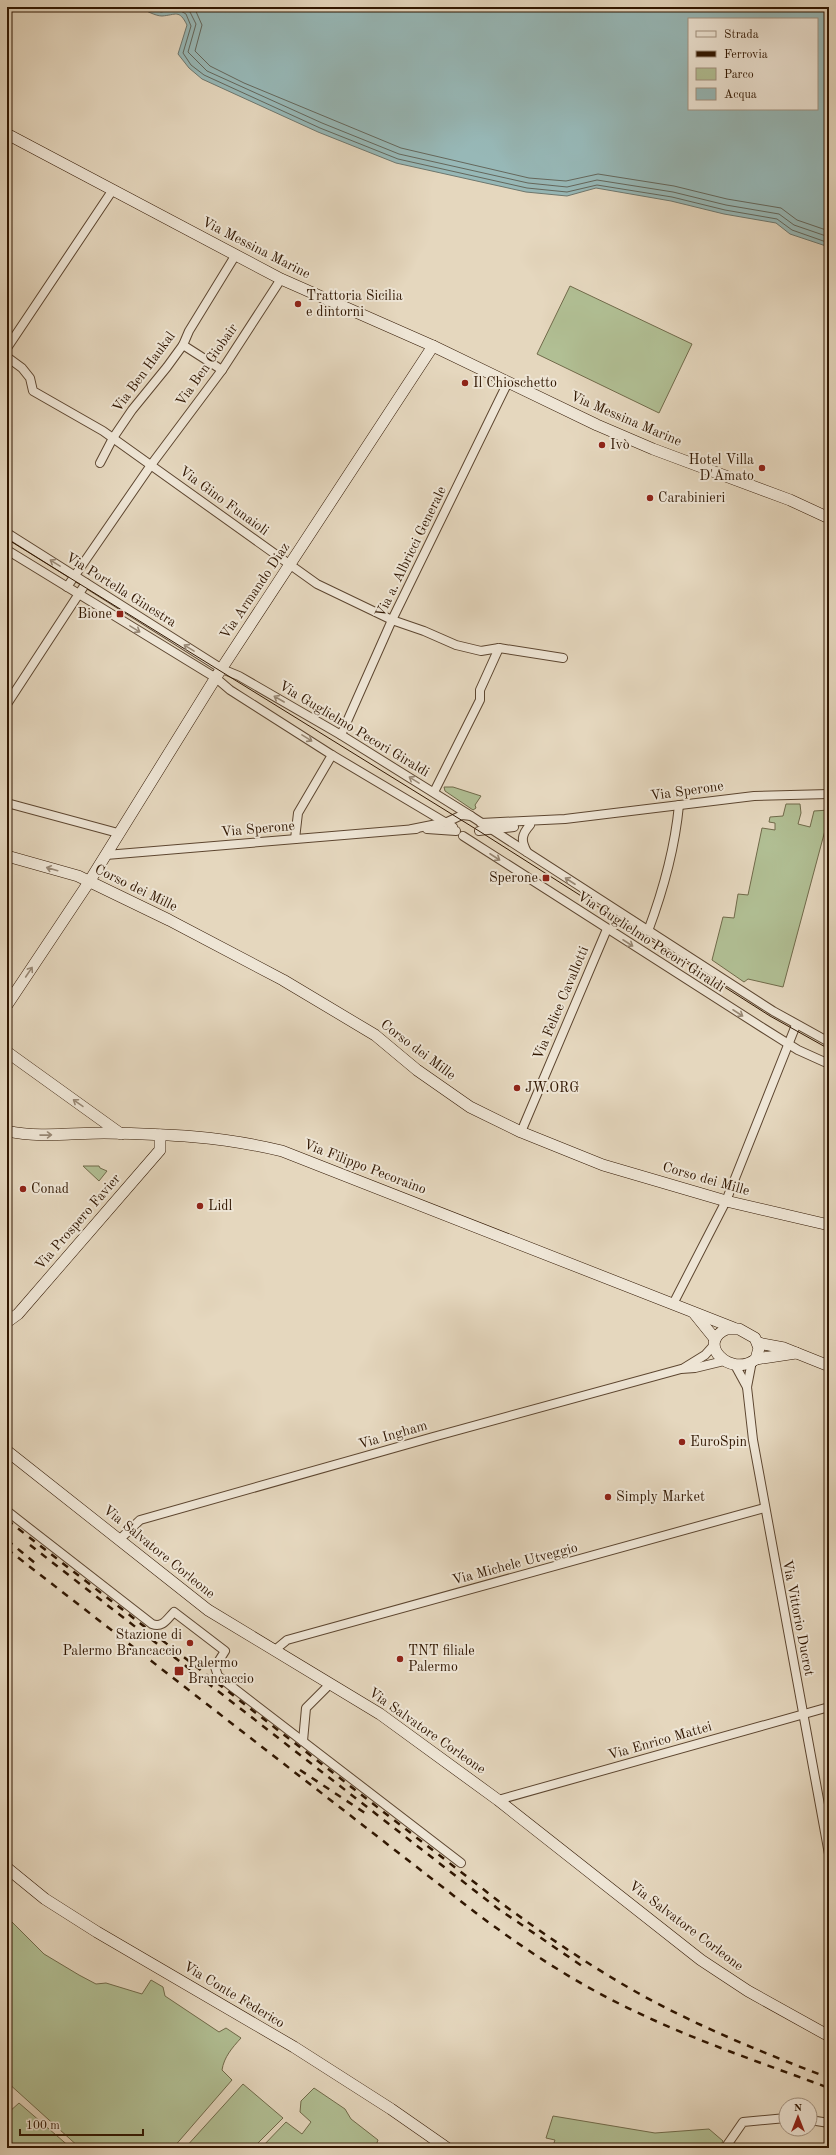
<svg xmlns="http://www.w3.org/2000/svg" width="836" height="2155" viewBox="0 0 836 2155" font-family="'Old Standard TT',serif">
<style>
.green{fill:#b1bf94;stroke:#706a4a}
.water{fill:#97b8b7;stroke:#6e776e;fill-rule:evenodd}
.lines{fill:none;stroke-linecap:round;stroke-linejoin:round}
.shore{stroke:#64675c;stroke-width:1}
.street-casing{stroke:#5d4630;stroke-width:10}
.secondary-casing{stroke:#301600;stroke-width:12}
.street{stroke:#eee5d5;stroke-width:8}
.secondary{stroke:#eee5d5;stroke-width:11}
.tram{stroke:#301600;stroke-width:1}
.rail{stroke:#301600;stroke-width:2.5;stroke-dasharray:7 7;stroke-linecap:butt}
.oneway{stroke:#988875}
.poi-dot{fill:#8f2418;stroke:#eee5d5;stroke-width:1.5}
.labels{text-anchor:middle;dominant-baseline:central;stroke-width:4;stroke-linejoin:round;paint-order:stroke}
.street-label{font-size:14px;fill:#301600;stroke:#eee5d5}
.poi-label{font-size:14px;fill:#301600;stroke:#eee5d5;text-anchor:start}
</style>
<rect width="100%" height="100%" fill="#e5d7be"/>
<filter id="stains"><feTurbulence type="fractalNoise" baseFrequency=".005" numOctaves="4"/><feColorMatrix values="0 0 0 0 .2 0 0 0 0 .09 0 0 0 0 .02 0 0 0 .5 -.17"/></filter>
<radialGradient id="worn" r=".72"><stop offset=".6" stop-color="#630" stop-opacity="0"/><stop offset="1" stop-color="#630" stop-opacity=".3"/></radialGradient>
<g class="green">
<polygon points="570,286 692,344 659,413 537,354"/>
<polygon points="444,787 453,787 481,796 475,805 476,808 473,810 445,791"/>
<polygon points="786,804 800,804 801,813 798,824 810,827 814,811 829,810 827,823 783,987 748,979 744,982 712,960 723,917 734,918 738,894 748,895 762,828 775,830 775,823 769,822 770,817 783,816"/>
<polygon points="83,1166 99,1166 100,1168 107,1171 99,1181"/>
<path d="M7,1917L44,1954L79,1975L96,1984L106,1983L142,1994L151,1980L163,1987L165,1996L219,2032L226,2028L241,2038C232,2048 224,2057 222,2070L232,2080L173,2148H80L7,2082Z"/>
<polygon points="243,2084 283,2118 253,2148 185,2148"/>
<polygon points="314,2088 345,2109 351,2119 378,2140 375,2148 261,2148 286,2122 302,2134 311,2122 300,2112 301,2101"/>
<polygon points="19,2103 71,2148 7,2148 7,2111 9,2112"/>
<polygon points="553,2116 655,2133 709,2129 723,2141 719,2148 552,2148 555,2140 546,2138"/>
</g>
<path class="water" d="M138,7H829V247L790,234L776,223L724,214L671,201L596,188L567,196L526,192L396,163L318,132L202,79L189,68L178,54L187,25C179,9 176,15 162,16C155,16 145,10 138,7ZM689,19H817V109H689Z"/>
<g class="lines">
<g class="shore">
<polyline points="149,7 161,12 177,9 186,14 191,26 183,53 191,65 204,75 320,128 398,159 527,188 567,192 597,185 672,197 725,210 777,219 792,230 829,243"/>
<polyline points="183,7 190,12 196,24 188,52 207,71 322,123 399,154 528,183 567,187 597,180 673,192 726,205 779,214 794,225 829,237"/>
<polyline points="194,7 202,25 195,51 210,66 244,83 401,148 529,178 566,181 598,174 674,186 727,199 781,208 797,220 829,231"/>
</g>
<defs>
<g id="street">
<polyline points="183,345 222,370"/>
<polyline points="7,348 112,191"/>
<polyline points="7,357 22,368 30,378 33,391 103,431 317,584 392,620 424,631 456,645 481,651 499,648 563,658"/>
<polyline points="100,463 113,438 132,410 167,367 183,345 189,331 235,256"/>
<polyline points="7,533 222,669 239,676 341,735 471,816"/>
<polyline points="7,550 216,678 230,690 332,755 453,827"/>
<polyline points="67,587 151,465 222,370 281,279"/>
<polyline points="7,704 86,583"/>
<polyline points="341,735 392,620 508,382"/>
<polyline points="434,792 480,700 480,690 499,648"/>
<polyline points="7,803 118,833"/>
<polyline points="481,823 565,819 754,796 829,794"/>
<polyline points="412,829 447,822 462,815 471,816 773,1011 829,1042"/>
<polyline points="427,829 456,831"/>
<polyline points="479,831 514,827"/>
<polyline points="463,836 763,1028 798,1050 829,1064"/>
<polyline points="295,839 298,813 332,755"/>
<path d="M527,852C521,841 521,835 530,825"/>
<polyline points="106,855 416,829"/>
<path d="M648,931C663,891 675,847 679,805"/>
<polyline points="521,1132 607,929"/>
<polyline points="673,1304 726,1201 796,1025"/>
<polyline points="752,1361 747,1387 753,1440 829,1854"/>
<polyline points="735,1365 747,1387"/>
<polyline points="684,1368 705,1355 714,1345"/>
<path d="M7,1511L152,1624C163,1628 167,1619 174,1612L225,1651L215,1667L218,1676L461,1863"/>
<polyline points="120,1539 140,1520 433,1437 681,1369 695,1368 724,1361"/>
<polyline points="275,1650 287,1640 764,1508"/>
<polyline points="303,1741 306,1708 330,1684"/>
<polyline points="498,1800 829,1707"/>
<polyline points="810,2120 829,2123"/>
<polyline points="725,2148 743,2122 786,2118"/>
</g>
<g id="secondary">
<polyline points="7,134 281,279 433,346 597,425 653,449 790,500 829,518"/>
<polyline points="7,856 78,876 169,920 283,980 375,1035 417,1070 470,1107 521,1132 603,1165 726,1201 829,1225"/>
<polyline points="7,1005 89,882 218,674 433,346"/>
<polyline points="7,1052 121,1134"/>
<path d="M7,1131C39,1138 72,1133 104,1133C167,1134 220,1136 282,1151L734,1328"/>
<polyline points="694,1313 715,1339"/>
<polyline points="7,1322 18,1314 160,1150 160,1135"/>
<path d="M727,1329H739L755,1338L759,1348L756,1359C730,1379 695,1342 727,1329Z"/>
<polyline points="758,1343 784,1348 829,1366"/>
<polyline points="756,1359 796,1353"/>
<polyline points="7,1451 208,1610 380,1714 498,1800 701,1960 748,1991 829,2036"/>
<polyline points="7,1868 45,1899 97,1932 294,2047 391,2109 447,2148"/>
</g>
</defs>
<use href="#street" class="street-casing"/>
<use href="#secondary" class="secondary-casing"/>
<use href="#street" class="street"/>
<use href="#secondary" class="secondary"/>
<polyline class="tram" points="7,539 479,831 770,1016 829,1049"/>
<g class="rail">
<path d="M7,1520L501,1903C545,1935 590,1966 638,1993C699,2027 764,2053 829,2078"/>
<polyline points="7,1540 35,1563"/>
<polyline points="30,1545 497,1908 585,1968"/>
<path d="M7,1549L476,1913C524,1949 574,1982 628,2008C693,2040 762,2063 829,2088"/>
<polyline points="300,1770 368,1815"/>
</g>
</g>
<defs><path id="oneway-shaft" d="M-6 0H5M1.5-3L5.5 0L1.5 3" fill="none" stroke-width="1.6" stroke-linecap="round" stroke-linejoin="round"/></defs>
<g class="oneway">
<use href="#oneway-shaft" transform="translate(55 563) rotate(-148)"/>
<use href="#oneway-shaft" transform="translate(135 629) rotate(31)"/>
<use href="#oneway-shaft" transform="translate(189 648) rotate(-148)"/>
<use href="#oneway-shaft" transform="translate(279 699) rotate(-150)"/>
<use href="#oneway-shaft" transform="translate(307 738) rotate(32)"/>
<use href="#oneway-shaft" transform="translate(414 780) rotate(-148)"/>
<use href="#oneway-shaft" transform="translate(495 857) rotate(33)"/>
<use href="#oneway-shaft" transform="translate(52 869) rotate(-164)"/>
<use href="#oneway-shaft" transform="translate(570 881) rotate(-147)"/>
<use href="#oneway-shaft" transform="translate(628 943) rotate(33)"/>
<use href="#oneway-shaft" transform="translate(29 972) rotate(-56)"/>
<use href="#oneway-shaft" transform="translate(738 1013) rotate(33)"/>
<use href="#oneway-shaft" transform="translate(78 1103) rotate(-145)"/>
<use href="#oneway-shaft" transform="translate(46 1135) rotate(-1)"/>
</g>
<g class="poi-dot">
<circle cx="298" cy="304" r="4"/>
<circle cx="465" cy="383" r="4"/>
<circle cx="602" cy="445" r="4"/>
<circle cx="762" cy="468" r="4"/>
<circle cx="650" cy="498" r="4"/>
<rect x="116" y="610" width="8" height="8" rx="2"/>
<rect x="542" y="874" width="8" height="8" rx="2"/>
<circle cx="517" cy="1088" r="4"/>
<circle cx="23" cy="1189" r="4"/>
<circle cx="200" cy="1206" r="4"/>
<circle cx="682" cy="1442" r="4"/>
<circle cx="608" cy="1497" r="4"/>
<circle cx="190" cy="1643" r="4"/>
<circle cx="400" cy="1659" r="4"/>
<rect x="174" y="1666" width="10" height="10" rx="2"/>
</g>
<g class="labels">
<g class="street-label">
<text transform="translate(256 248) rotate(27)">Via Messina Marine</text>
<text transform="translate(207 365) rotate(-55)">Via Ben Giobair</text>
<text transform="translate(144 372) rotate(-54)">Via Ben Haukal</text>
<text transform="translate(626 419) rotate(23)">Via Messina Marine</text>
<text transform="translate(224 501) rotate(36)">Via Gino Funaioli</text>
<text transform="translate(411 552) rotate(-64)">Via a. Albricci Generale</text>
<text transform="translate(121 590) rotate(32)">Via Portella Ginestra</text>
<text transform="translate(255 591) rotate(-56)">Via Armando Diaz</text>
<text transform="translate(354 729) rotate(31)">Via Guglielmo Pecori Giraldi</text>
<text transform="translate(687 791) rotate(-8)">Via Sperone</text>
<text transform="translate(258 829) rotate(-5)">Via Sperone</text>
<text transform="translate(136 888) rotate(26)">Corso dei Mille</text>
<text transform="translate(651 942) rotate(33)">Via Guglielmo Pecori Giraldi</text>
<text transform="translate(561 1003) rotate(-67)">Via Felice Cavallotti</text>
<text transform="translate(418 1050) rotate(37)">Corso dei Mille</text>
<text transform="translate(365 1167) rotate(21)">Via Filippo Pecoraino</text>
<text transform="translate(706 1179) rotate(16)">Corso dei Mille</text>
<text transform="translate(78 1222) rotate(-49)">Via Prospero Favier</text>
<text transform="translate(393 1435) rotate(-16)">Via Ingham</text>
<text transform="translate(159 1552) rotate(39)">Via Salvatore Corleone</text>
<text transform="translate(515 1564) rotate(-15)">Via Michele Utveggio</text>
<text transform="translate(798 1618) rotate(79)">Via Vittorio Ducrot</text>
<text transform="translate(427 1731) rotate(35)">Via Salvatore Corleone</text>
<text transform="translate(660 1741) rotate(-16)">Via Enrico Mattei</text>
<text transform="translate(686 1926) rotate(37)">Via Salvatore Corleone</text>
<text transform="translate(234 1995) rotate(31)">Via Conte Federico</text>
</g>
<g class="poi-label">
<text x="306" y="296">Trattoria Sicilia<tspan x="306" dy="16">e dintorni</tspan></text>
<text x="473" y="383">Il Chioschetto</text>
<text x="610" y="445">Ivò</text>
<text x="754" y="460" text-anchor="end">Hotel Villa<tspan x="754" dy="16">D'Amato</tspan></text>
<text x="658" y="498">Carabinieri</text>
<text x="112" y="614" text-anchor="end">Bione</text>
<text x="538" y="878" text-anchor="end">Sperone</text>
<text x="525" y="1088">JW.ORG</text>
<text x="31" y="1189">Conad</text>
<text x="208" y="1206">Lidl</text>
<text x="690" y="1442">EuroSpin</text>
<text x="616" y="1497">Simply Market</text>
<text x="182" y="1635" text-anchor="end">Stazione di<tspan x="182" dy="16">Palermo Brancaccio</tspan></text>
<text x="408" y="1651">TNT filiale<tspan x="408" dy="16">Palermo</tspan></text>
<text x="188" y="1663">Palermo<tspan x="188" dy="16">Brancaccio</tspan></text>
</g>
</g>
<rect width="836" height="2155" fill="none" stroke="#e5d7be" stroke-width="24"/>
<rect x="8" y="8" width="820" height="2139" fill="none" stroke="#301600" stroke-width="2"/>
<rect x="12" y="12" width="812" height="2131" fill="none" stroke="#301600"/>
<rect x="688" y="18" width="130" height="92" fill="#eee5d5" stroke="#a29280"/>
<rect x="696" y="31" width="20" height="6" fill="#eee5d5" stroke="#a29280"/>
<text x="724" y="38" font-size="12" fill="#301600">Strada</text>
<rect x="696" y="51" width="20" height="6" fill="#301600" stroke="#a29280"/>
<text x="724" y="58" font-size="12" fill="#301600">Ferrovia</text>
<rect x="696" y="68" width="20" height="12" fill="#b1bf94" stroke="#a29280"/>
<text x="724" y="78" font-size="12" fill="#301600">Parco</text>
<rect x="696" y="88" width="20" height="12" fill="#97b8b7" stroke="#a29280"/>
<text x="724" y="98" font-size="12" fill="#301600">Acqua</text>
<g transform="translate(798 2117)"><circle r="19" fill="#eee5d5" stroke="#a29280"/>
<path d="M0-3L7 15L0 10L-7 15Z" fill="#8f2418"/>
<text y="-6" font-size="11" font-weight="bold" text-anchor="middle" fill="#301600">N</text>
</g>
<path d="M20 2129v6h123v-6" fill="none" stroke="#301600" stroke-width="2"/>
<text x="26" y="2129" font-size="12" fill="#301600" stroke="#eee5d5" stroke-width="3" paint-order="stroke">100 m</text>
<rect width="100%" height="100%" filter="url(#stains)"/>
<rect width="100%" height="100%" fill="url(#worn)"/>
</svg>
